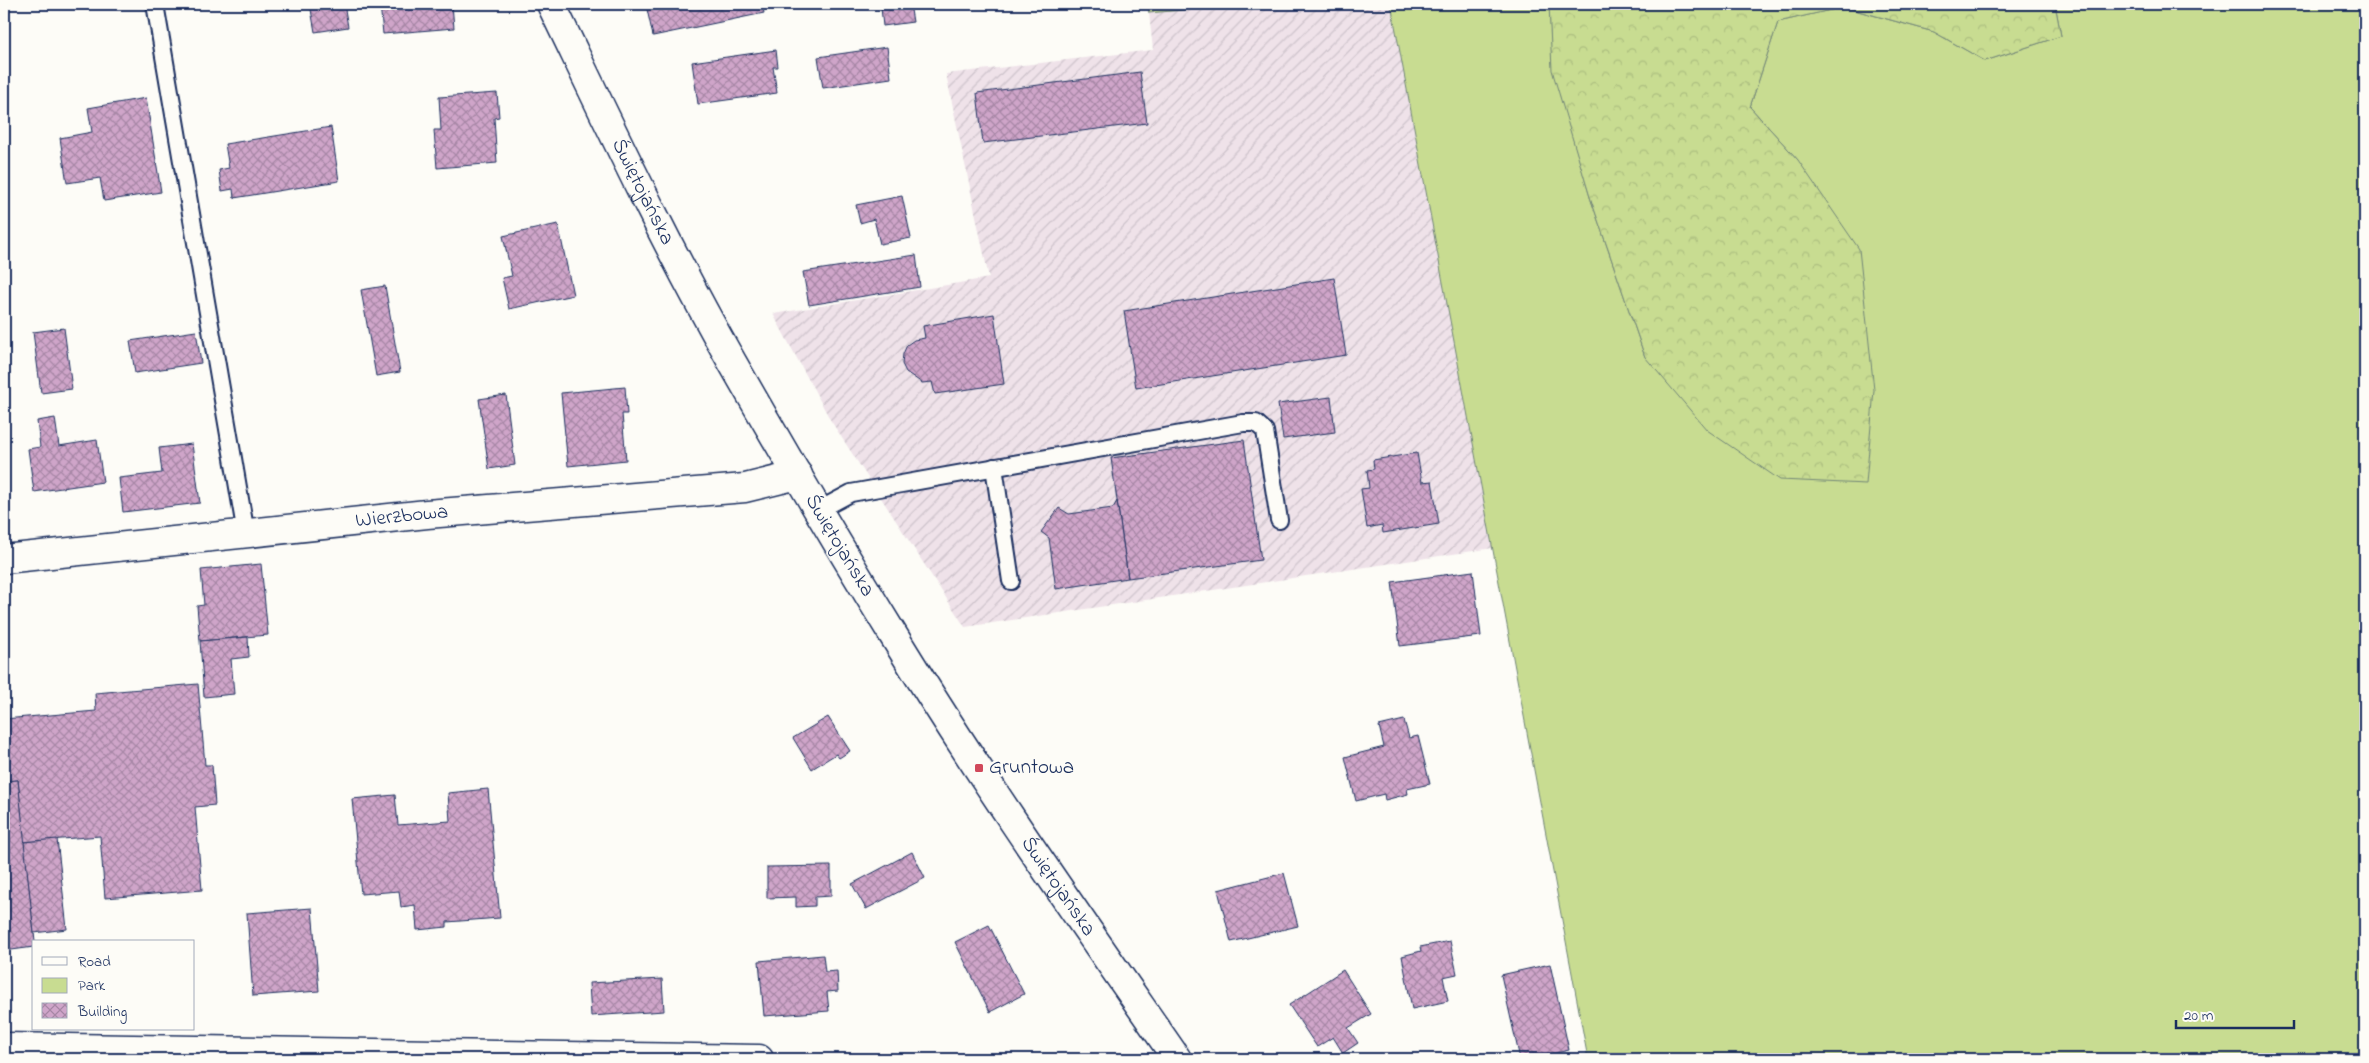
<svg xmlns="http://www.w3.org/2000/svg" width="2369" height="1063" viewBox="0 0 2369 1063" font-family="'Indie Flower',sans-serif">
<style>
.industrial{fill:url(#industrial-furrows)}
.green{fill:#c8dc91;stroke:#728678}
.forest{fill:url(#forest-crowns);stroke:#728678}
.building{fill:url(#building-cross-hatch);stroke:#1b2f5e}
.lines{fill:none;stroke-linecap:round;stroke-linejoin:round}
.lane-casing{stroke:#1b2f5e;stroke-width:20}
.street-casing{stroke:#1b2f5e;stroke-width:31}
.secondary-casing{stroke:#1b2f5e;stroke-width:31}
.lane{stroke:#fdfcf7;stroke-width:16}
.street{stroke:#fdfcf7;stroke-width:28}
.secondary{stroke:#fdfcf7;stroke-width:28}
.poi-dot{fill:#d1495b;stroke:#fdfcf7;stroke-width:2}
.labels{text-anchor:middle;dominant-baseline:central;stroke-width:4.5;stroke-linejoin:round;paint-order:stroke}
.street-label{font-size:21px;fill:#1b2f5e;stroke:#fdfcf7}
.poi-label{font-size:21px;fill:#1b2f5e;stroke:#fdfcf7;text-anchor:start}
</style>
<defs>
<pattern id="industrial-furrows" width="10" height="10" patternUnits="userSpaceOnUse" patternTransform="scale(1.25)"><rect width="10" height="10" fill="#efe2e9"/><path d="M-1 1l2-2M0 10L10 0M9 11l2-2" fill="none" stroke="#ccc2ca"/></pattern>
<pattern id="forest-crowns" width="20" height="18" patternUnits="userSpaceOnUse" patternTransform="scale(1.25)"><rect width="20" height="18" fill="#c8dc91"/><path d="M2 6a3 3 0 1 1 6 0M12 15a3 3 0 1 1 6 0" fill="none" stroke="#abbd7f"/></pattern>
<pattern id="building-cross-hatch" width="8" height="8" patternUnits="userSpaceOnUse" patternTransform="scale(1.25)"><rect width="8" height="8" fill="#cfa5c9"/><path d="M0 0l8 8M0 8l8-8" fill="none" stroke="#a787a6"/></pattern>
</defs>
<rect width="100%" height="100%" fill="#fdfcf7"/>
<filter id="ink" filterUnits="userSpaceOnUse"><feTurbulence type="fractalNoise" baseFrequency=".02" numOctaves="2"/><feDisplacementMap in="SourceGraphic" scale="10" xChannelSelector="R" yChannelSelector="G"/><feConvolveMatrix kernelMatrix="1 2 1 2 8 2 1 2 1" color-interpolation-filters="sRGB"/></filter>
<g filter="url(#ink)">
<polygon class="industrial" points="1251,4 1391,4 1493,548 965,627 831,421 773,314 989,278 946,74 1153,50 1149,13"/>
<polygon class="green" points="1391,4 1549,4 1553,70 1590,197 1645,357 1798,160 1750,107 1778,22 1843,7 1934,32 1985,61 2061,36 2055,4 2365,4 2365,1059 1588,1059"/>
<g class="forest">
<polygon points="1147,4 1251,4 1149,13"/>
<polygon points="1549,4 2055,4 2061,36 1985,61 1934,32 1844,7 1778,22 1750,107 1798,160 1859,249 1874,390 1866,484 1780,480 1707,430 1645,357 1590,197 1552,70"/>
</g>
<g class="building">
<polygon points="310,4 330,4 330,6 344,4 348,27 315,32"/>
<polygon points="380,4 452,4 454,28 383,34"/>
<polygon points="652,4 762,4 764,13 653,36 646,5"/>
<polygon points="910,4 913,22 883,26 881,8"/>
<polygon points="887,47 891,78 823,88 818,57"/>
<polygon points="776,50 778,67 773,67 777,93 698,104 692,62"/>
<polygon points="1140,72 1147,123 983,143 977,93"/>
<polygon points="497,93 499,117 494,118 497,163 437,168 434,130 441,130 439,97"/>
<polygon points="146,98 161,192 104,201 100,178 67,183 60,138 92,132 88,108"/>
<polygon points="331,127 339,181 234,198 233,189 222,191 219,170 229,168 225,144"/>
<polygon points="902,196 911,238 880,244 874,219 860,223 856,205"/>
<polygon points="558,224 573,295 509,309 502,278 512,276 503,236"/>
<polygon points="916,255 920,287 809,305 803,272"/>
<polygon points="1334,278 1346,355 1136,388 1124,311"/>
<polygon points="385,286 400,372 376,376 361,290"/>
<polygon points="994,314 1004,384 935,394 932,382 922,383 906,372 902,364 903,354 907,345 914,340 925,338 923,326"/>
<polygon points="64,328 72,389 41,393 33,332"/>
<polygon points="196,331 201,363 135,373 130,341"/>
<polygon points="625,387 627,414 622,414 626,460 568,466 561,393"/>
<polygon points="506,395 515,465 489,469 479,399"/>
<polygon points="1331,397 1335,432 1283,439 1278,404"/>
<polygon points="55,418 59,446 97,440 103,482 34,492 28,449 40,447 37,421"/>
<polygon points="1244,440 1261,560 1128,578 1111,458"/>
<polygon points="192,444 200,503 123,512 119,478 162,473 159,448"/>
<polygon points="1417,453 1422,482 1432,481 1439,524 1383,533 1382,525 1367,528 1361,489 1369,488 1367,470 1374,469 1373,460"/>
<polygon points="1117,501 1128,578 1056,589 1049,538 1041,532 1059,508 1069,514 1113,508"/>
<polygon points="261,564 268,635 200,641 197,606 204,605 201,570"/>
<polygon points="1473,571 1481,636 1400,646 1392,582"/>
<polygon points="248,637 249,657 231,659 234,694 204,697 200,641"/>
<polygon points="198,684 205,765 212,765 215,805 195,807 202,890 105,898 100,836 24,842 18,780 4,781 4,719 96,711 95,693"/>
<polygon points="828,717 850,751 839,758 836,754 812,769 793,738"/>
<polygon points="1404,720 1409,738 1418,736 1430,784 1407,789 1408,794 1385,800 1384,794 1356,801 1345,757 1384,747 1379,726"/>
<polygon points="18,780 35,942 34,947 4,951 4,781"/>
<polygon points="488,789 500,918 447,922 447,927 417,930 415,905 401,907 399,891 361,894 352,799 395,795 398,825 450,821 448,793"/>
<polygon points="57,839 67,929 34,933 24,842"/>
<polygon points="912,852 925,878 866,909 852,884"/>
<polygon points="831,866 831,896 815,897 815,906 796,907 796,897 767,898 767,867"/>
<polygon points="1284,873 1298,926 1231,942 1218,890"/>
<polygon points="312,908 319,991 253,996 247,913"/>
<polygon points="989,925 1024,994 990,1012 955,942"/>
<polygon points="1450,941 1457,974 1443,977 1448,1001 1412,1009 1402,956 1421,951 1420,947"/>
<polygon points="823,955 825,972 837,971 838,991 827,992 829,1011 764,1016 759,961"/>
<polygon points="1550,964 1569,1050 1531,1059 1520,1059 1501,975"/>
<polygon points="1343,970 1371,1014 1348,1028 1358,1043 1343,1053 1333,1037 1317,1047 1289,1005"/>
<polygon points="662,979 664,1011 591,1016 589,983"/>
</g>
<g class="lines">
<defs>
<g id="lane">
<polyline points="155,4 246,534"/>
<polyline points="994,467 1011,581"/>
<polyline points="819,510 851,493 1243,423 1256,423 1265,431 1279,520"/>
</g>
<g id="street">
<path id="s1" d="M4,559L427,514L745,488L798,475"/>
<polyline points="4,1047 759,1059"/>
</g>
<g id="secondary">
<path id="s2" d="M551,4C609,124 666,246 732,362C784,453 837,544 892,633C981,779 1080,919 1177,1059"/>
</g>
</defs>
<use href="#lane" class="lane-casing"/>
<use href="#street" class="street-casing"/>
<use href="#secondary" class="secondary-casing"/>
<use href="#lane" class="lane"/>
<use href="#street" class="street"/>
<use href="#secondary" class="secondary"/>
</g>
</g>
<rect class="poi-dot" x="974" y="763" width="10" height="10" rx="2.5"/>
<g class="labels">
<g class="street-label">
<text stroke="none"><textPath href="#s2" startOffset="209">Świętojańska</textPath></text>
<text stroke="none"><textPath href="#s1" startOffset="400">Wierzbowa</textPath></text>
<text stroke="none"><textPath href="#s2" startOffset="614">Świętojańska</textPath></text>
<text stroke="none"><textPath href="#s2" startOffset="1019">Świętojańska</textPath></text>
</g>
<g class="poi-label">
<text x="989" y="768">Gruntowa</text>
</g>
</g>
<rect width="2369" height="1063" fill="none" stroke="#fdfcf7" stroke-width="20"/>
<rect x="10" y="10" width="2349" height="1043" fill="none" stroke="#1b2f5e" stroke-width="2" filter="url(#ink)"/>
<rect x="32" y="940" width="162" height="90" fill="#fdfcf7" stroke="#a3aaba"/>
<rect x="42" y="957" width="25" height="8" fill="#fdfcf7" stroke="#a3aaba"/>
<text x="78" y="966" font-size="15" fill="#1b2f5e">Road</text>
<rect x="42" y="978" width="25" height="15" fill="#c8dc91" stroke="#a3aaba"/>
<text x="78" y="990" font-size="15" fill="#1b2f5e">Park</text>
<rect x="42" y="1003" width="25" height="15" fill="url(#building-cross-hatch)" stroke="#a3aaba"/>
<text x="78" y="1016" font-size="15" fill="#1b2f5e">Building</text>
<path d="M2176 1020v8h118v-8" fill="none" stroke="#1b2f5e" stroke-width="2.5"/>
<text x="2184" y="1020" font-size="15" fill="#1b2f5e" stroke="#fdfcf7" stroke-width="4" paint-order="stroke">20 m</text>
</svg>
